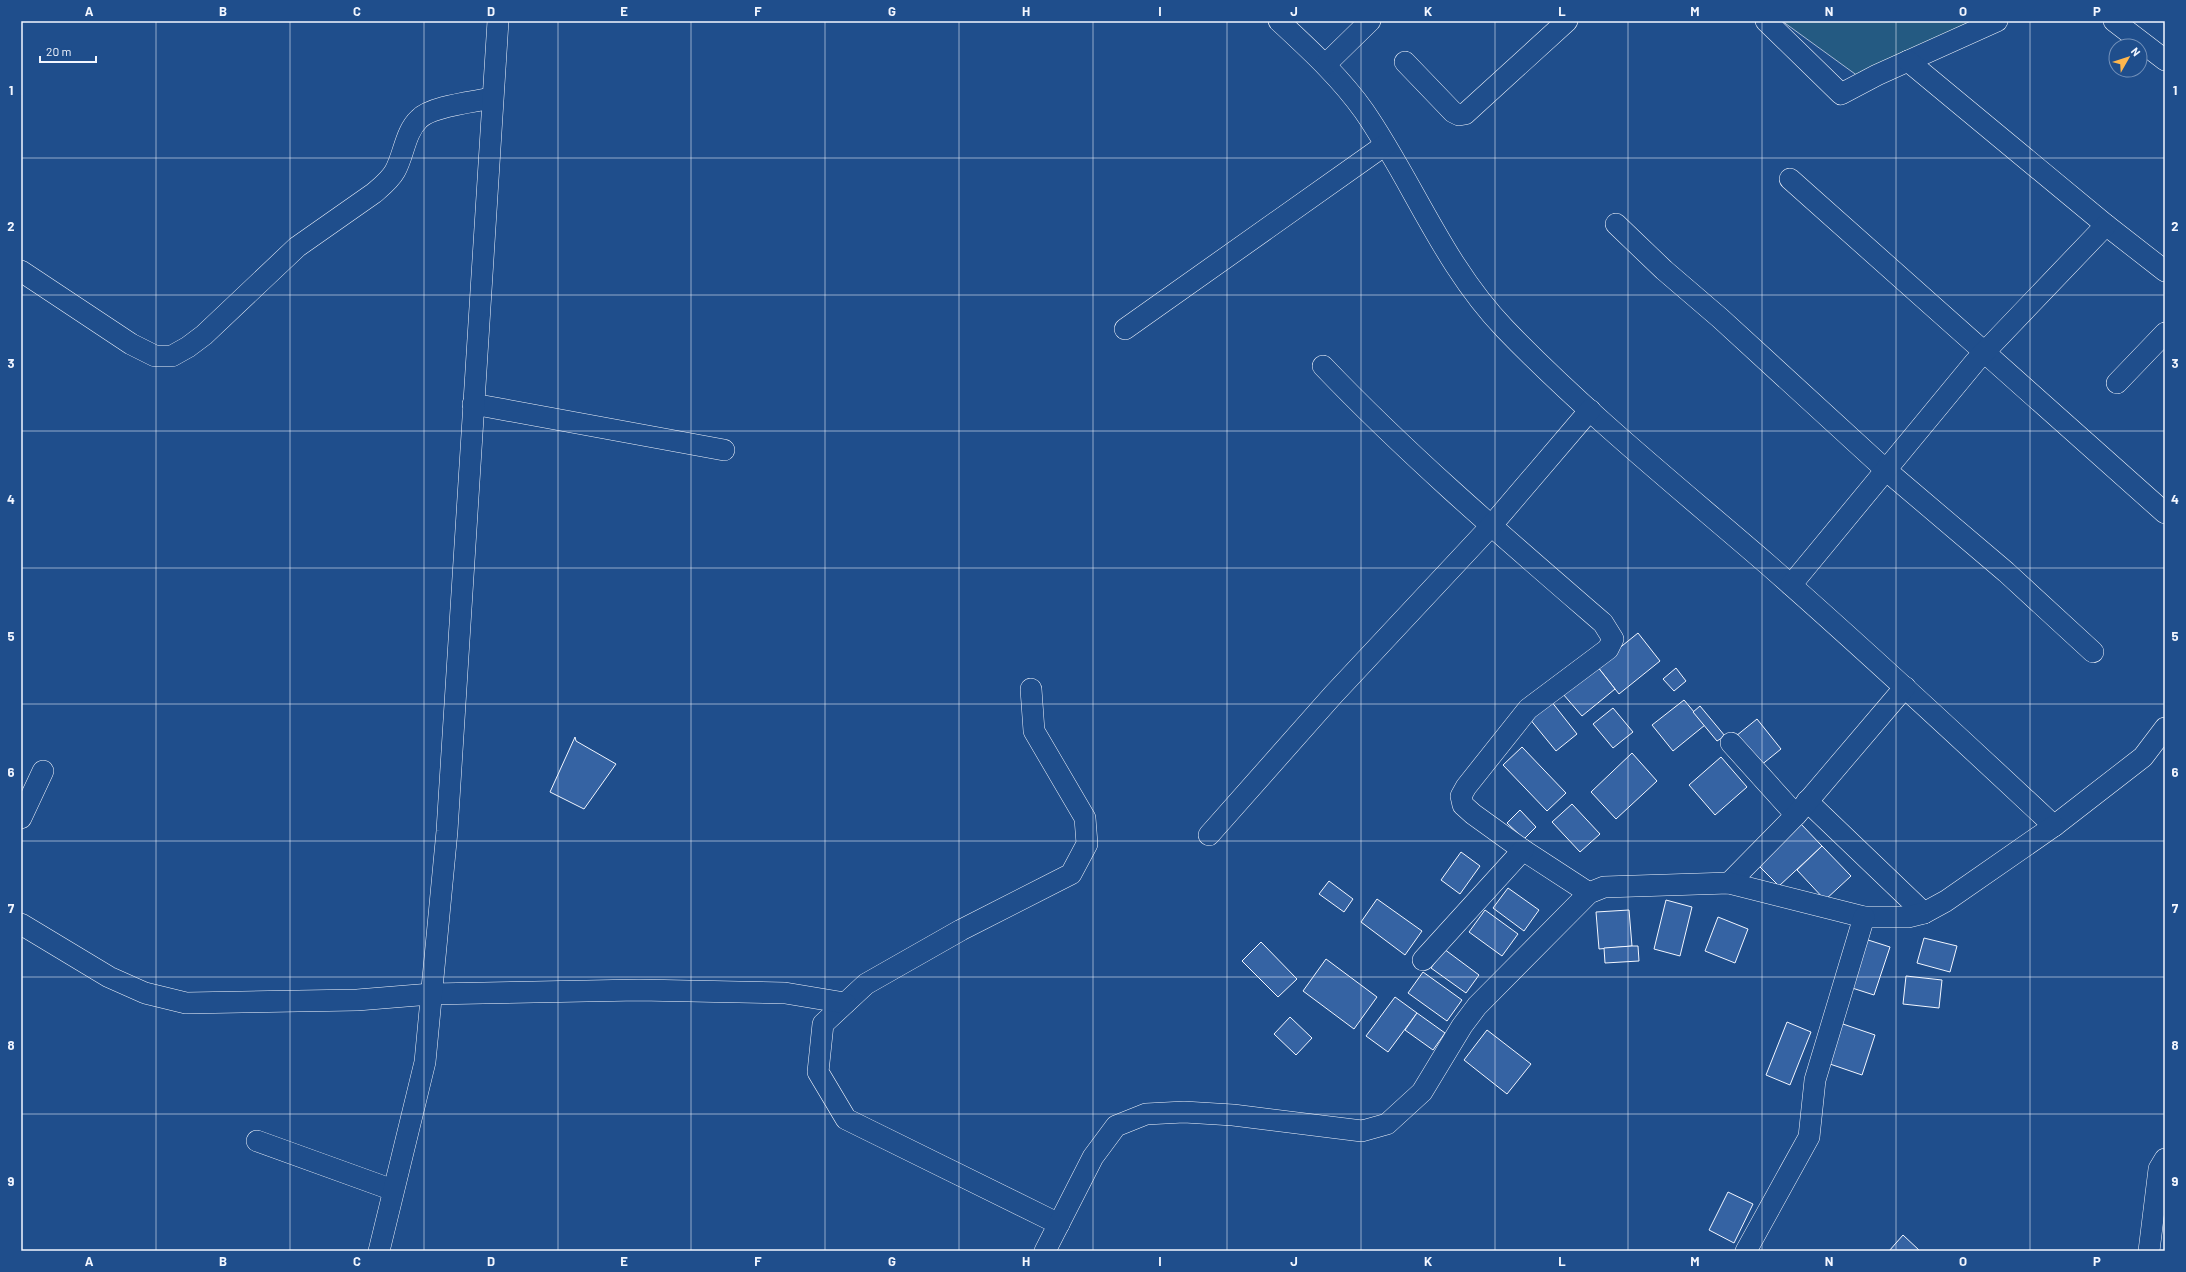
<svg xmlns="http://www.w3.org/2000/svg" width="2186" height="1272" viewBox="0 0 2186 1272" font-family="Barlow,sans-serif">
<style>
.green{fill:#245a82;stroke:#a8bbd7}
.building{fill:#3563a3;stroke:#f2f6ff}
.lines{fill:none;stroke-linecap:round;stroke-linejoin:round}
.minor-casing{stroke:#f2f6ff;stroke-width:22}
.minor{stroke:#1f4e8c;stroke-width:21}
.grid{fill:none;stroke:#f2f6ff;stroke-width:1;stroke-opacity:0.55}
.neatline{fill:none;stroke:#f2f6ff;stroke-width:1.5}
.grid-label{font-size:13px;text-anchor:middle;font-weight:bold;fill:#f2f6ff}
</style>
<rect width="100%" height="100%" fill="#1f4e8c"/>
<polygon class="green" points="1782,21 1976,21 1862,79"/>
<g class="building">
<polygon points="1638,633 1660,661 1619,694 1597,666"/>
<polygon points="1597,666 1615,689 1582,716 1563,694"/>
<polygon points="1676,668 1686,681 1674,691 1663,679"/>
<polygon points="1684,700 1705,725 1673,751 1652,725"/>
<polygon points="1551,701 1577,734 1556,751 1529,718"/>
<polygon points="1700,706 1725,736 1717,741 1693,712"/>
<polygon points="1613,708 1633,732 1613,748 1593,724"/>
<polygon points="1757,719 1781,749 1760,766 1736,736"/>
<polygon points="575,737 576,741 616,764 584,809 550,792"/>
<polygon points="1522,747 1566,793 1547,811 1503,765"/>
<polygon points="1632,753 1657,781 1616,819 1591,792"/>
<polygon points="1721,757 1747,787 1715,815 1689,785"/>
<polygon points="1572,804 1600,834 1580,852 1552,822"/>
<polygon points="1520,810 1536,827 1524,839 1507,823"/>
<polygon points="1800,823 1822,846 1779,886 1757,864"/>
<polygon points="1822,846 1851,876 1825,900 1797,870"/>
<polygon points="1461,852 1480,866 1460,894 1441,880"/>
<polygon points="1329,881 1353,899 1344,912 1319,894"/>
<polygon points="1508,888 1539,910 1524,931 1493,908"/>
<polygon points="1377,899 1422,931 1405,955 1361,922"/>
<polygon points="1666,900 1692,907 1680,956 1654,949"/>
<polygon points="1485,910 1518,934 1502,956 1469,932"/>
<polygon points="1629,910 1632,946 1599,949 1596,912"/>
<polygon points="1718,917 1748,929 1735,963 1705,951"/>
<polygon points="1924,938 1957,946 1950,972 1917,963"/>
<polygon points="1865,939 1890,947 1874,995 1849,987"/>
<polygon points="1261,942 1297,979 1278,997 1242,961"/>
<polygon points="1632,946 1638,946 1639,961 1605,963 1604,948"/>
<polygon points="1444,949 1479,975 1466,993 1431,968"/>
<polygon points="1326,959 1377,997 1354,1029 1303,991"/>
<polygon points="1423,972 1462,1000 1447,1021 1408,993"/>
<polygon points="1906,976 1942,980 1939,1008 1903,1004"/>
<polygon points="1395,997 1417,1013 1388,1052 1366,1036"/>
<polygon points="1417,1013 1445,1033 1433,1050 1405,1030"/>
<polygon points="1290,1017 1312,1038 1296,1055 1274,1034"/>
<polygon points="1787,1022 1811,1032 1790,1085 1766,1075"/>
<polygon points="1840,1023 1875,1035 1862,1075 1827,1063"/>
<polygon points="1487,1030 1531,1064 1507,1094 1464,1060"/>
<polygon points="1728,1192 1753,1204 1734,1243 1709,1230"/>
<polygon points="1903,1235 1920,1251 1889,1251"/>
</g>
<g class="lines">
<defs>
<g id="minor">
<path d="M1279,21C1309,49 1340,77 1364,111C1413,182 1444,266 1505,329C1586,413 1678,487 1766,563C1864,649 1959,737 2054,826L2143,757L2165,728"/>
<polyline points="1766,21 1841,94 1877,75 1997,21"/>
<polyline points="2114,21 2165,60"/>
<polyline points="1908,61 2106,225 2165,271"/>
<polyline points="1405,62 1453,112 1459,115 1465,114 1567,21"/>
<polyline points="1326,64 1370,21"/>
<polyline points="1790,179 2165,513"/>
<polyline points="1616,224 1664,270 1720,318 1887,471 2006,572 2093,652"/>
<path d="M21,271L131,344L155,356H172L188,347L204,335L297,247L374,193C381,187 390,180 395,171C404,155 405,132 419,119C431,106 474,102 492,98"/>
<polyline points="1125,329 1385,145"/>
<path d="M1323,366C1411,458 1507,540 1603,623L1613,639L1608,649L1528,709L1466,787L1461,796L1463,805L1473,814L1523,850L1589,893"/>
<polyline points="2117,383 2165,333"/>
<polyline points="473,404 724,450"/>
<polyline points="1791,585 1975,362 2106,225"/>
<polyline points="1031,689 1034,731 1085,818 1087,844 1071,874 961,930 866,984 823,1024 818,1072 846,1119 1059,1224"/>
<polyline points="1731,743 1796,815"/>
<polyline points="1807,801 1924,913"/>
<polyline points="21,818 43,771"/>
<polyline points="1209,835 1333,695 1491,526 1590,410"/>
<polyline points="1729,883 1796,815 1905,687"/>
<polyline points="21,924 109,977 145,993 186,1003 357,1000 431,994 639,990 785,993 845,1003"/>
<polyline points="1423,960 1523,850"/>
<polyline points="257,1141 393,1190"/>
<polyline points="379,1251 425,1062 447,831 498,21"/>
<polyline points="1045,1251 1093,1157 1116,1126 1146,1114 1184,1112 1233,1115 1362,1131 1387,1124 1422,1092 1462,1026 1477,1006 1589,893 1604,887 1729,883 1864,917 1908,917 1924,913 1946,901 2054,826"/>
<polyline points="1746,1251 1809,1137 1815,1080 1864,917"/>
<polyline points="2149,1251 2159,1169 2165,1159"/>
</g>
</defs>
<use href="#minor" class="minor-casing"/>
<use href="#minor" class="minor"/>
</g>
<path class="grid" d="M156,21V1251M290,21V1251M424,21V1251M558,21V1251M691,21V1251M825,21V1251M959,21V1251M1093,21V1251M1227,21V1251M1361,21V1251M1495,21V1251M1628,21V1251M1762,21V1251M1896,21V1251M2030,21V1251M21,158H2165M21,295H2165M21,431H2165M21,568H2165M21,704H2165M21,841H2165M21,977H2165M21,1114H2165"/>
<rect width="2186" height="1272" fill="none" stroke="#1f4e8c" stroke-width="44"/>
<g transform="translate(2128 58) rotate(51)"><circle r="19" fill="#1f4e8c" stroke="#7391ba"/>
<path d="M0-3L7 15L0 10L-7 15Z" fill="#ffb74d"/>
<text y="-6" font-size="11" font-weight="bold" text-anchor="middle" fill="#f2f6ff">N</text>
</g>
<path d="M40 56v6h56v-6" fill="none" stroke="#f2f6ff" stroke-width="2"/>
<text x="46" y="56" font-size="12" fill="#f2f6ff" stroke="#1f4e8c" stroke-width="3" paint-order="stroke">20 m</text>
<rect x="22" y="22" width="2142" height="1228" class="neatline"/>
<g class="grid-label">
<text x="89" y="16">A</text>
<text x="223" y="16">B</text>
<text x="357" y="16">C</text>
<text x="491" y="16">D</text>
<text x="624" y="16">E</text>
<text x="758" y="16">F</text>
<text x="892" y="16">G</text>
<text x="1026" y="16">H</text>
<text x="1160" y="16">I</text>
<text x="1294" y="16">J</text>
<text x="1428" y="16">K</text>
<text x="1562" y="16">L</text>
<text x="1695" y="16">M</text>
<text x="1829" y="16">N</text>
<text x="1963" y="16">O</text>
<text x="2097" y="16">P</text>
<text x="11" y="95">1</text>
<text x="2175" y="95">1</text>
<text x="11" y="231">2</text>
<text x="2175" y="231">2</text>
<text x="11" y="368">3</text>
<text x="2175" y="368">3</text>
<text x="11" y="504">4</text>
<text x="2175" y="504">4</text>
<text x="11" y="641">5</text>
<text x="2175" y="641">5</text>
<text x="11" y="777">6</text>
<text x="2175" y="777">6</text>
<text x="11" y="913">7</text>
<text x="2175" y="913">7</text>
<text x="11" y="1050">8</text>
<text x="2175" y="1050">8</text>
<text x="11" y="1186">9</text>
<text x="2175" y="1186">9</text>
<text x="89" y="1266">A</text>
<text x="223" y="1266">B</text>
<text x="357" y="1266">C</text>
<text x="491" y="1266">D</text>
<text x="624" y="1266">E</text>
<text x="758" y="1266">F</text>
<text x="892" y="1266">G</text>
<text x="1026" y="1266">H</text>
<text x="1160" y="1266">I</text>
<text x="1294" y="1266">J</text>
<text x="1428" y="1266">K</text>
<text x="1562" y="1266">L</text>
<text x="1695" y="1266">M</text>
<text x="1829" y="1266">N</text>
<text x="1963" y="1266">O</text>
<text x="2097" y="1266">P</text>
</g>
</svg>
